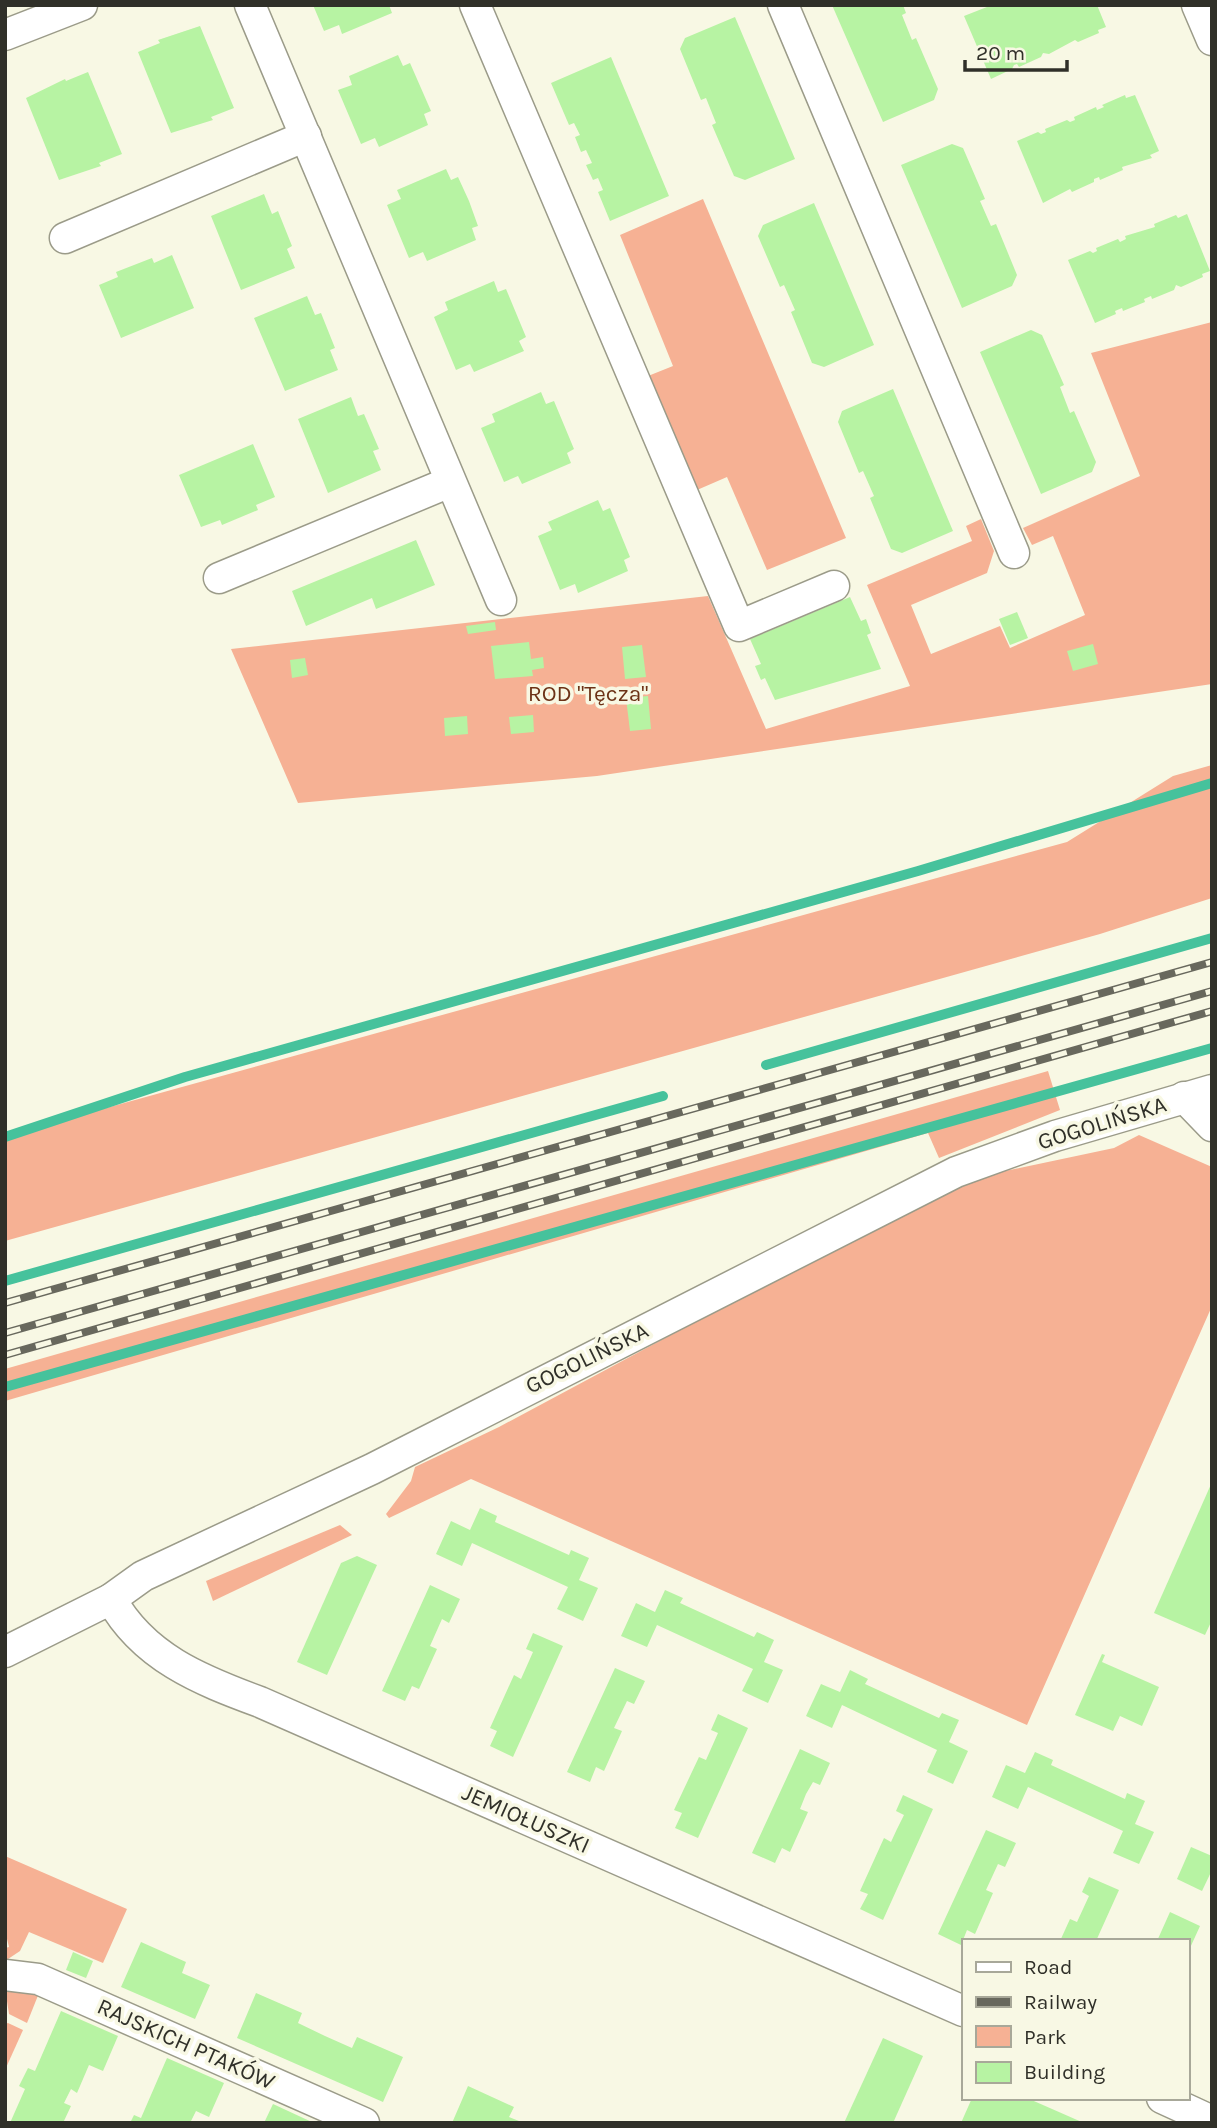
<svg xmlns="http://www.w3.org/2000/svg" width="1217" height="2128" viewBox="0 0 1217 2128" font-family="Karla,sans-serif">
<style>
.green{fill:#f6b194}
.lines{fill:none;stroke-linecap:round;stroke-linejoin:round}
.stream{stroke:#46c29c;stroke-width:10}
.building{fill:#b7f3a3}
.street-casing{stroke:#9b9b89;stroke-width:33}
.street{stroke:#fff;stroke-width:30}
.rail-casing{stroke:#68685d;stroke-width:8}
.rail{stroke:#f8f8e4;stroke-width:5;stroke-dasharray:16;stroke-linecap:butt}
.labels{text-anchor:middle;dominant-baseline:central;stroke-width:7;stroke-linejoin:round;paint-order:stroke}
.park-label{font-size:23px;fill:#6c3216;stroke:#f8f8e4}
.street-label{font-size:23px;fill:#303029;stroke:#f8f8e4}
</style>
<rect width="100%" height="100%" fill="#f8f8e4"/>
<g class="green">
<polygon points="703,199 846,538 767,570 727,477 697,490 648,376 673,366 620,235"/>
<polygon points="1212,322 1212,684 597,776 298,803 231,649 708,596 766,729 910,686 867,585 972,541 966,526 981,519 994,551 987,573 911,605 931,654 1000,626 1010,648 1085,615 1053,536 1032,545 1023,528 1140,476 1091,353"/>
<polygon points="1212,765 1212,898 1100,934 5,1241 5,1136 1067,842 1173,776"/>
<polygon points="1048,1071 1060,1110 939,1158 928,1133 5,1401 5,1369"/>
<polygon points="1139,1135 1212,1167 1212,1306 1027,1725 471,1479 389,1518 386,1514 411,1481 415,1467 499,1427 958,1181 1114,1148"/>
<polygon points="340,1525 352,1535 213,1601 206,1581"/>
<polygon points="5,1856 127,1909 103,1963 29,1932 20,1951 5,1961 5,1948 9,1947 5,1931"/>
<polygon points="5,1988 39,1993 27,2023 9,2014"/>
<polygon points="8,2023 23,2030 5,2070 5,2024"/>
</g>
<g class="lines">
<g class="stream">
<polyline points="766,1065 1212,938"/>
<polyline points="5,1137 185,1077 918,871 1212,783"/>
<polyline points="5,1281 663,1096"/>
<polyline points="5,1387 1212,1048"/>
</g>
</g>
<g class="building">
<polygon points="313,5 389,5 392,13 342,34 339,25 324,31"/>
<polygon points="832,5 903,5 906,13 902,15 912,40 916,38 938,89 934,100 883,122"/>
<polygon points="992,5 1097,5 1106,27 1098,30 1099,33 1078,42 1075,40 1049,54 1043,53 1041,57 1019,67 1017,64 1014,65 1012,69 991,79 964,16"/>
<polygon points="735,17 795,159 745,180 734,176 712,125 716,123 706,98 701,100 680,49 685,38"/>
<polygon points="200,26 234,108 211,117 213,120 171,133 138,52 160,43 158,40"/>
<polygon points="398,55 403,66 410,63 431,111 424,114 428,125 379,147 375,138 361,144 338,90 352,85 349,76"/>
<polygon points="611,57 669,196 610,221 598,192 603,190 598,178 593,180 586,165 592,163 586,150 581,152 575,137 580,135 574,123 569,125 551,83"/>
<polygon points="88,72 122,154 99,163 101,166 59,180 26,98 65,79 66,81"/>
<polygon points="1125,95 1126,98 1135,95 1159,151 1150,155 1152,158 1122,167 1123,170 1100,180 1099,177 1094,179 1094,182 1072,192 1070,189 1043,203 1017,141 1038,132 1041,134 1046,132 1045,129 1067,120 1070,122 1075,120 1074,117 1096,107 1097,110 1104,107 1102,105"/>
<polygon points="952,144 963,148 985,199 980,201 991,226 996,224 1017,275 1012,286 962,308 901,165"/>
<polygon points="446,169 451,180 458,177 469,201 478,226 472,228 476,240 427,261 423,252 409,258 387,205 401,199 397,190"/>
<polygon points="264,194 272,214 278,211 292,246 287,249 295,268 241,290 211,216"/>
<polygon points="814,203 874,345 824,367 812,363 791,312 795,310 784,285 780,287 758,236 763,225"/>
<polygon points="1187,214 1210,271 1202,274 1203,277 1181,287 1176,285 1174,290 1152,299 1151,296 1144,299 1145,302 1123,311 1122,308 1115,311 1116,314 1095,323 1068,260 1090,251 1093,253 1097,251 1096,248 1118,239 1120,242 1126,239 1125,236 1155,227 1154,224 1176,215 1178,218"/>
<polygon points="172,255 194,308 121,338 99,285 118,277 116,272 152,258 154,263"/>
<polygon points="494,281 498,292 506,289 526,337 519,341 524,351 474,372 470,364 456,370 434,317 448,310 445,302"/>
<polygon points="307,296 315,315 321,313 335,348 330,350 338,370 285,391 254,318"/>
<polygon points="1031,330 1042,335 1064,385 1060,387 1070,413 1074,411 1096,462 1092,472 1041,494 980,352"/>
<polygon points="893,389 953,531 902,553 891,549 870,498 874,496 863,471 859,473 838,422 842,411"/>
<polygon points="541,392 546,404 554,401 574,449 567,453 571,463 522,484 518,476 504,482 481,428 495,422 492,414"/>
<polygon points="351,397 358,416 364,414 379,449 373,451 381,470 328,493 298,419"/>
<polygon points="253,444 275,497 256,505 258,510 222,525 220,520 201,527 179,475"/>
<polygon points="598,500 603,511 610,508 630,557 624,560 628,571 578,593 575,584 560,590 538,536 552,530 548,522"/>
<polygon points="416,540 435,585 376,609 372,598 306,626 292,591"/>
<polygon points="850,597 861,621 866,619 871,633 867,635 881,669 775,700 765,678 761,680 755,666 761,664 750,639"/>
<polygon points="1017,612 1028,638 1010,645 999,619"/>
<polygon points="495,622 496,630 468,634 466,626"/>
<polygon points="529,642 531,659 543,657 544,668 532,670 533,676 495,679 491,646"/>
<polygon points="1093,644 1098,664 1073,671 1067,651"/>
<polygon points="642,645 646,677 625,679 622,647"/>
<polygon points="305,658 308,675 292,678 290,660"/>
<polygon points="648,696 651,729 630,731 626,698"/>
<polygon points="533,715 534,732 511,734 509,717"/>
<polygon points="467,716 468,734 445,736 444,718"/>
<polygon points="1212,1482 1212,1620 1205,1635 1154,1613"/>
<polygon points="480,1508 497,1516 495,1522 569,1555 571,1550 589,1558 579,1580 598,1588 583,1621 557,1609 568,1587 472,1543 462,1566 436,1554 451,1521 470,1530"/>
<polygon points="357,1556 377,1565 327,1675 297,1662 341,1563"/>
<polygon points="430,1585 460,1599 449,1623 442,1619 430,1646 437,1649 419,1689 412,1686 405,1701 382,1691"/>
<polygon points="665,1590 683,1598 680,1603 754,1637 757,1632 774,1640 764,1662 783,1670 768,1703 742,1691 753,1669 657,1625 647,1647 621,1636 636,1603 655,1612"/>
<polygon points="533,1633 563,1646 513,1757 490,1746 497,1731 490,1728 514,1675 521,1679 533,1652 526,1649"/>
<polygon points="1102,1654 1105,1655 1102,1662 1159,1687 1142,1726 1120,1716 1113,1731 1075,1715"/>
<polygon points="615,1668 645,1681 634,1704 627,1701 614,1728 622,1731 604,1771 596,1767 590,1782 567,1772"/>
<polygon points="850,1670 868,1679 865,1684 939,1718 942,1713 959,1720 949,1742 968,1751 953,1784 927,1772 937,1750 842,1705 832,1728 806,1716 821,1684 840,1692"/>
<polygon points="718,1714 748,1728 698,1838 675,1828 682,1813 674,1810 699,1757 706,1760 718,1733 711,1730"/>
<polygon points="800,1749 830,1763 820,1785 813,1782 806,1794 800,1809 808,1812 790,1852 782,1848 775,1863 752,1853"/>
<polygon points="1035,1752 1053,1760 1051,1765 1125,1799 1127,1793 1145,1801 1135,1824 1154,1832 1139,1864 1113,1853 1123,1831 1028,1787 1018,1809 992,1797 1006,1765 1025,1773"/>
<polygon points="903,1795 933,1809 883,1920 860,1909 868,1894 860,1891 884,1838 891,1842 897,1829 904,1815 896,1811"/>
<polygon points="986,1830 1016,1843 1005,1867 998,1864 986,1890 993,1893 975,1934 967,1930 961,1945 938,1934"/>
<polygon points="1191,1847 1212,1856 1212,1870 1202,1891 1177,1879"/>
<polygon points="1089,1877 1119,1890 1096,1941 1060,1941 1070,1919 1077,1922 1089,1896 1082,1892"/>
<polygon points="1170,1912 1200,1926 1190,1948 1187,1941 1157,1941"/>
<polygon points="141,1942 186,1962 182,1973 210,1985 195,2019 121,1987"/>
<polygon points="73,1952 93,1961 86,1978 66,1970"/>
<polygon points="256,1993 302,2013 298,2023 325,2036 352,2048 357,2037 403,2057 383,2102 237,2038"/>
<polygon points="61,2011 118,2036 103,2071 89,2065 77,2093 71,2089 64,2103 71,2106 63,2123 10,2123 25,2089 19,2086 28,2068 35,2071"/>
<polygon points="883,2038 923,2056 893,2123 844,2123"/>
<polygon points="167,2058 224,2083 209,2117 196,2111 190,2123 130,2123 134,2115 141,2118"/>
<polygon points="468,2086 514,2107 509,2117 524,2123 452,2123"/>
<polygon points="972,2098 1027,2098 1084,2123 961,2123"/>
<polygon points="273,2104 314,2123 264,2123"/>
</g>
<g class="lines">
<defs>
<g id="street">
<polyline points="250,5 501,600"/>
<polyline points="475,5 739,626 834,586"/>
<polyline points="783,5 1014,553"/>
<polyline points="1197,5 1212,40"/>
<polyline points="5,35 82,5"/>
<polyline points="65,238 306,136"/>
<polyline points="219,578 450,482"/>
<polyline points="1184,1097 1212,1126"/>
<path d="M111,1599C143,1657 200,1680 260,1702L963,2011"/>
<polyline points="5,1652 111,1599 143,1576 372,1469 956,1172 1055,1136 1212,1090"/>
<polyline points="5,1975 38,1979 364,2123"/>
<polyline points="1162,2098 1212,2121"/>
</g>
</defs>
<use href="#street" class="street-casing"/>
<use href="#street" class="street"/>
<defs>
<g id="rail">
<polyline points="5,1303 1212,962"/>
<polyline points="5,1333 1212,991"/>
<polyline points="5,1355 1212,1011"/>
</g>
</defs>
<use href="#rail" class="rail-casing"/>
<use href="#rail" class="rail"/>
</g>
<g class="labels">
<g class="park-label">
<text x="588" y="693">ROD "Tęcza"</text>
</g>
<g class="street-label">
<text transform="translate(1102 1123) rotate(-17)">GOGOLIŃSKA</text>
<text transform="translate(587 1358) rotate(-26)">GOGOLIŃSKA</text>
<text transform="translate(526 1819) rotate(24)">JEMIOŁUSZKI</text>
<text transform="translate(186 2044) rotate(24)">RAJSKICH PTAKÓW</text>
</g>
</g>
<rect width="1217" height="2128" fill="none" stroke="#303029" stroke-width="14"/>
<rect x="962" y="1939" width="228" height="161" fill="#f8f8e4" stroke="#a8a899" stroke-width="2"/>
<rect x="976" y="1962" width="35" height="10" fill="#ffffff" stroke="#a8a899" stroke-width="2"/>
<text x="1024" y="1974" font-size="21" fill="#303029">Road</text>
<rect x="976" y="1997" width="35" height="10" fill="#68685d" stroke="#a8a899" stroke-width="2"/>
<text x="1024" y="2009" font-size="21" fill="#303029">Railway</text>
<rect x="976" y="2026" width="35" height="21" fill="#f6b194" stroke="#a8a899" stroke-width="2"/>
<text x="1024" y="2044" font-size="21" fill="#303029">Park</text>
<rect x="976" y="2062" width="35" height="21" fill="#b7f3a3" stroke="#a8a899" stroke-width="2"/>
<text x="1024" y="2079" font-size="21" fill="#303029">Building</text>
<path d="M965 60v10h102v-10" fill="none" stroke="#303029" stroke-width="3.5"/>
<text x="976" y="60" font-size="21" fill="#303029" stroke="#f8f8e4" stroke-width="5" paint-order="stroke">20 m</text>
</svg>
